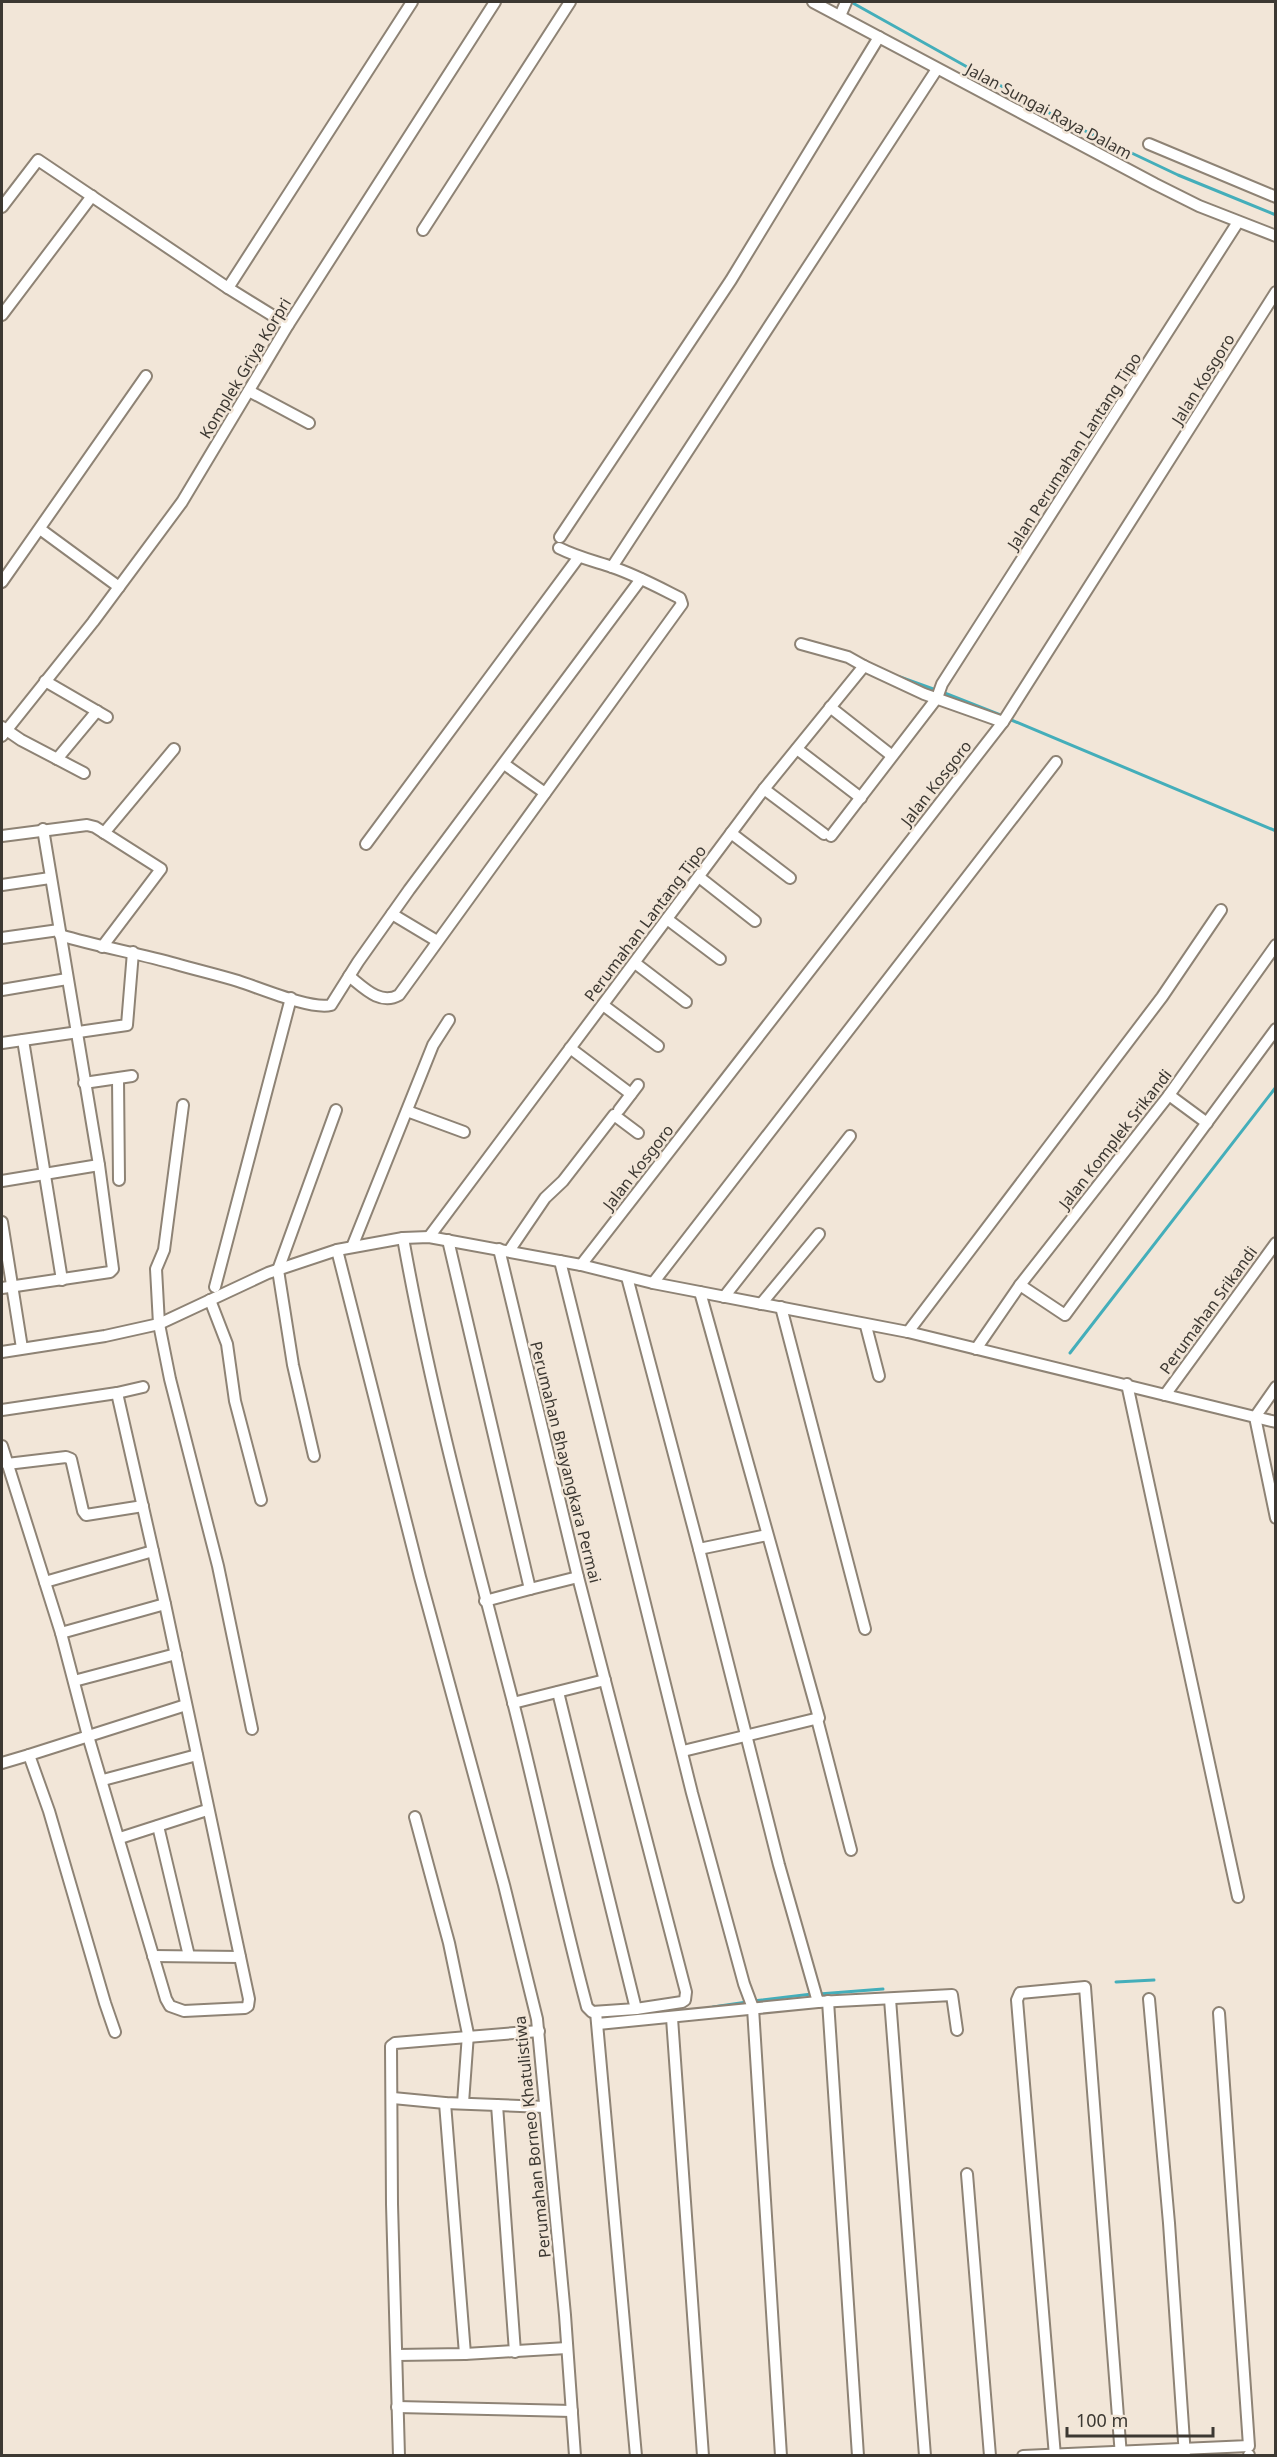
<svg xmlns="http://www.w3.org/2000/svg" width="1277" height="2457" viewBox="0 0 1277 2457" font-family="'Noto Sans',sans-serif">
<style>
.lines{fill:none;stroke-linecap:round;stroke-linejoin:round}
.stream{stroke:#44aeba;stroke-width:3}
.minor-casing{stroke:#8e8375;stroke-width:14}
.minor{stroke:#fff;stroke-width:10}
.labels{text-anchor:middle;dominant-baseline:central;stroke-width:5;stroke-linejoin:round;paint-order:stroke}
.street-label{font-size:16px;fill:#3c3832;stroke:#f2e6d8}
</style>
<rect width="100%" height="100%" fill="#f2e6d8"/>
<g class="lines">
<g class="stream">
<polyline points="851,2 1062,120 1178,175 1276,215"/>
<polyline points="900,677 936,690"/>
<polyline points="942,692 1003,716"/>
<polyline points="1009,719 1276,831"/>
<polyline points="1070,1353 1276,1087"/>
<polyline points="1116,1982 1154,1980"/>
<polyline points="819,1994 883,1989"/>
<polyline points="753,2001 812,1994"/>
<polyline points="713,2007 747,2002"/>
</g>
<defs>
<g id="minor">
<polyline points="813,2 1155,184 1199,206 1276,236"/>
<polyline points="840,16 846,2"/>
<polyline points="1149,144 1276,197"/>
<polyline points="2,207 38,160 228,288 288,325"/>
<polyline points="423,230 570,2"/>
<polyline points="228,288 412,2"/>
<polyline points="2,315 92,196"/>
<polyline points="249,391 309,423"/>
<polyline points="40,529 119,587"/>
<polyline points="560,537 731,280 879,37"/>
<polyline points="612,567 937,69"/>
<polyline points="2,582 146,376"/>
<polyline points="801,644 848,657 864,666"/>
<polyline points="45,681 107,717"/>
<polyline points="830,707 891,755"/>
<polyline points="2,727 21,740 84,773"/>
<polyline points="2,736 93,622 182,502 288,325 495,2"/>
<polyline points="797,749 861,798"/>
<polyline points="57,759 97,711"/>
<polyline points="504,764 545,793"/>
<polyline points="764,789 824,834"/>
<polyline points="104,833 174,749"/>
<polyline points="731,833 790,878"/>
<polyline points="2,836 87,825 95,827 161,869 102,947"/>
<polyline points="831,836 937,698 942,684 1238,222"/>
<polyline points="366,844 578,558"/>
<polyline points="699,877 755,921"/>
<polyline points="2,885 50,878"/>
<polyline points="392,914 437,941"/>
<polyline points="667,919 720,959"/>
<path d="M60,935C99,947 138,953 176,964C197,970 218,975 238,981C260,988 311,1010 331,1005L358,962L409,890L641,579"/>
<polyline points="2,938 59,930"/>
<polyline points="635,963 686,1002"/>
<path d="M349,976C363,987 380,1006 399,995L682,604L680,598C658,587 636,575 612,567C594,561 577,557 559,548"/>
<polyline points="2,990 67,979"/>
<polyline points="603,1005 658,1046"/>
<polyline points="23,1040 62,1280"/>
<polyline points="2,1043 127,1025 133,952"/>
<polyline points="570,1048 631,1094"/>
<polyline points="118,1079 119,1180"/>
<polyline points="84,1083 132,1076"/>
<polyline points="1169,1095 1207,1123"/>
<polyline points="183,1105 164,1250 156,1269 159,1324 170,1379 218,1566 252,1729"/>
<polyline points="619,1110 638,1085"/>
<polyline points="407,1111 464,1132"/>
<polyline points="2,1181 99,1165"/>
<polyline points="2,1222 22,1348"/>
<polyline points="429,1237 764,789 864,666 924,694 1003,722"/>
<path d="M403,1238C431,1395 473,1548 513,1702C539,1804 560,1906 587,2007L592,2012L636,2009L558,1692"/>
<polyline points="448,1240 530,1589 578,1577"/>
<polyline points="352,1247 433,1045 449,1020"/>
<polyline points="499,1249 578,1577 686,1992 685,2000 682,2002 636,2009"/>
<polyline points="337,1250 420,1577 504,1885 537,2019 565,2315 575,2456"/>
<polyline points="509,1251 545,1198 563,1181 614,1115 638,1133"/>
<polyline points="560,1261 692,1793 744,1984 753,2008 781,2456"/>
<polyline points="581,1265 1003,722 1276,292"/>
<polyline points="627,1277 699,1549 767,1535"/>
<polyline points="653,1283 1056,762"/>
<polyline points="1020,1285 1065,1315 1276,1029"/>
<polyline points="215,1287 291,998"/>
<polyline points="2,1288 110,1272 113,1269 99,1165 43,829"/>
<polyline points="724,1297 850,1136"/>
<polyline points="210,1300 227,1344 235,1401 261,1500"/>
<polyline points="761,1304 819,1234"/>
<polyline points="781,1307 865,1629"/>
<polyline points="866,1326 879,1376"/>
<polyline points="908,1332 1162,997 1221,910"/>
<polyline points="976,1349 1020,1285 1169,1095 1276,945"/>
<polyline points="2,1352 105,1336 159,1324 268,1273 337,1250 403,1238 429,1237 581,1265 653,1283 908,1332 1255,1417 1276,1518"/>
<polyline points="1127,1384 1238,1897"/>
<polyline points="1276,1387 1255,1417 1276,1422"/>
<polyline points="1165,1395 1276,1243"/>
<polyline points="2,1410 117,1393"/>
<polyline points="2,1446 61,1633 88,1736 166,1999 170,2006 184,2011 245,2008 248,2006 249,1999 165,1604 117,1393 143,1387"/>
<polyline points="314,1456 293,1365 278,1270 336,1110"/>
<polyline points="7,1464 66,1457 71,1459 83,1511 86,1515 143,1506"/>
<polyline points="699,1549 779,1865 818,2002 952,1995 957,2030"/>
<polyline points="45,1582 153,1551"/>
<polyline points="485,1601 530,1589"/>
<polyline points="61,1633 165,1604"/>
<polyline points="74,1681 176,1654"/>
<polyline points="513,1703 605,1680"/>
<polyline points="817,1719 851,1850"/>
<polyline points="683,1751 819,1718 700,1292"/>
<polyline points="2,1763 29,1755"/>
<polyline points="103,1780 197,1755"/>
<polyline points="415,1817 449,1943 468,2034 463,2103"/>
<polyline points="158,1826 189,1956"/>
<polyline points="120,1838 207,1810"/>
<polyline points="153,1956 240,1957"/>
<polyline points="890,1999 925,2456"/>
<polyline points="1149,1999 1169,2223 1185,2456"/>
<polyline points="828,2001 858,2456"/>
<polyline points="596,2012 636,2456"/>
<polyline points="672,2018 703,2456"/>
<polyline points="598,2024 818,2002"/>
<polyline points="115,2032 105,2003 49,1811 29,1755 186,1705"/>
<polyline points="393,2098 445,2103 545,2107"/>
<polyline points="445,2103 465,2354"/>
<polyline points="497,2105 515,2352"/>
<polyline points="967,2174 990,2456"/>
<polyline points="397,2355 465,2354 567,2348"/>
<polyline points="397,2407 572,2411"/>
<polyline points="399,2456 392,2204 391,2046 395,2043 539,2031"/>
<polyline points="1023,2456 1249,2446 1219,2013"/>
<polyline points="1055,2456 1017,2000 1020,1993 1085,1987 1121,2456"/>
<polyline points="1249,2456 1249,2455"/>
</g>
</defs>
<use href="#minor" class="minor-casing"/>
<use href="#minor" class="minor"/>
</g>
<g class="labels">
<g class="street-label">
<text transform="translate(1049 111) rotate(28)">Jalan Sungai Raya Dalam</text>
<text transform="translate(245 368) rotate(-59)">Komplek Griya Korpri</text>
<text transform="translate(1203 379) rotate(-58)">Jalan Kosgoro</text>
<text transform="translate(1074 451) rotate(-57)">Jalan Perumahan Lantang Tipo</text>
<text transform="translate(936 783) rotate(-52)">Jalan Kosgoro</text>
<text transform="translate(645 923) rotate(-53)">Perumahan Lantang Tipo</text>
<text transform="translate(1115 1139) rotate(-52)">Jalan Komplek Srikandi</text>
<text transform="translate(638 1167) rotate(-52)">Jalan Kosgoro</text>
<text transform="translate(1208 1310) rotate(-54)">Perumahan Srikandi</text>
<text transform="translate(566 1462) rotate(76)">Perumahan Bhayangkara Permai</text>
<text transform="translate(532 2137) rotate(-96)">Perumahan Borneo Khatulistiwa</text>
</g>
</g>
<rect width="1277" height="2457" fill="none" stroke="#3c3832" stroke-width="6"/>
<path d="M1067 2427v9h146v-9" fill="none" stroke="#3c3832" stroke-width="3"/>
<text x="1076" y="2427" font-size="18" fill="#3c3832" stroke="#f2e6d8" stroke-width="4.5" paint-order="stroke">100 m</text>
</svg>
